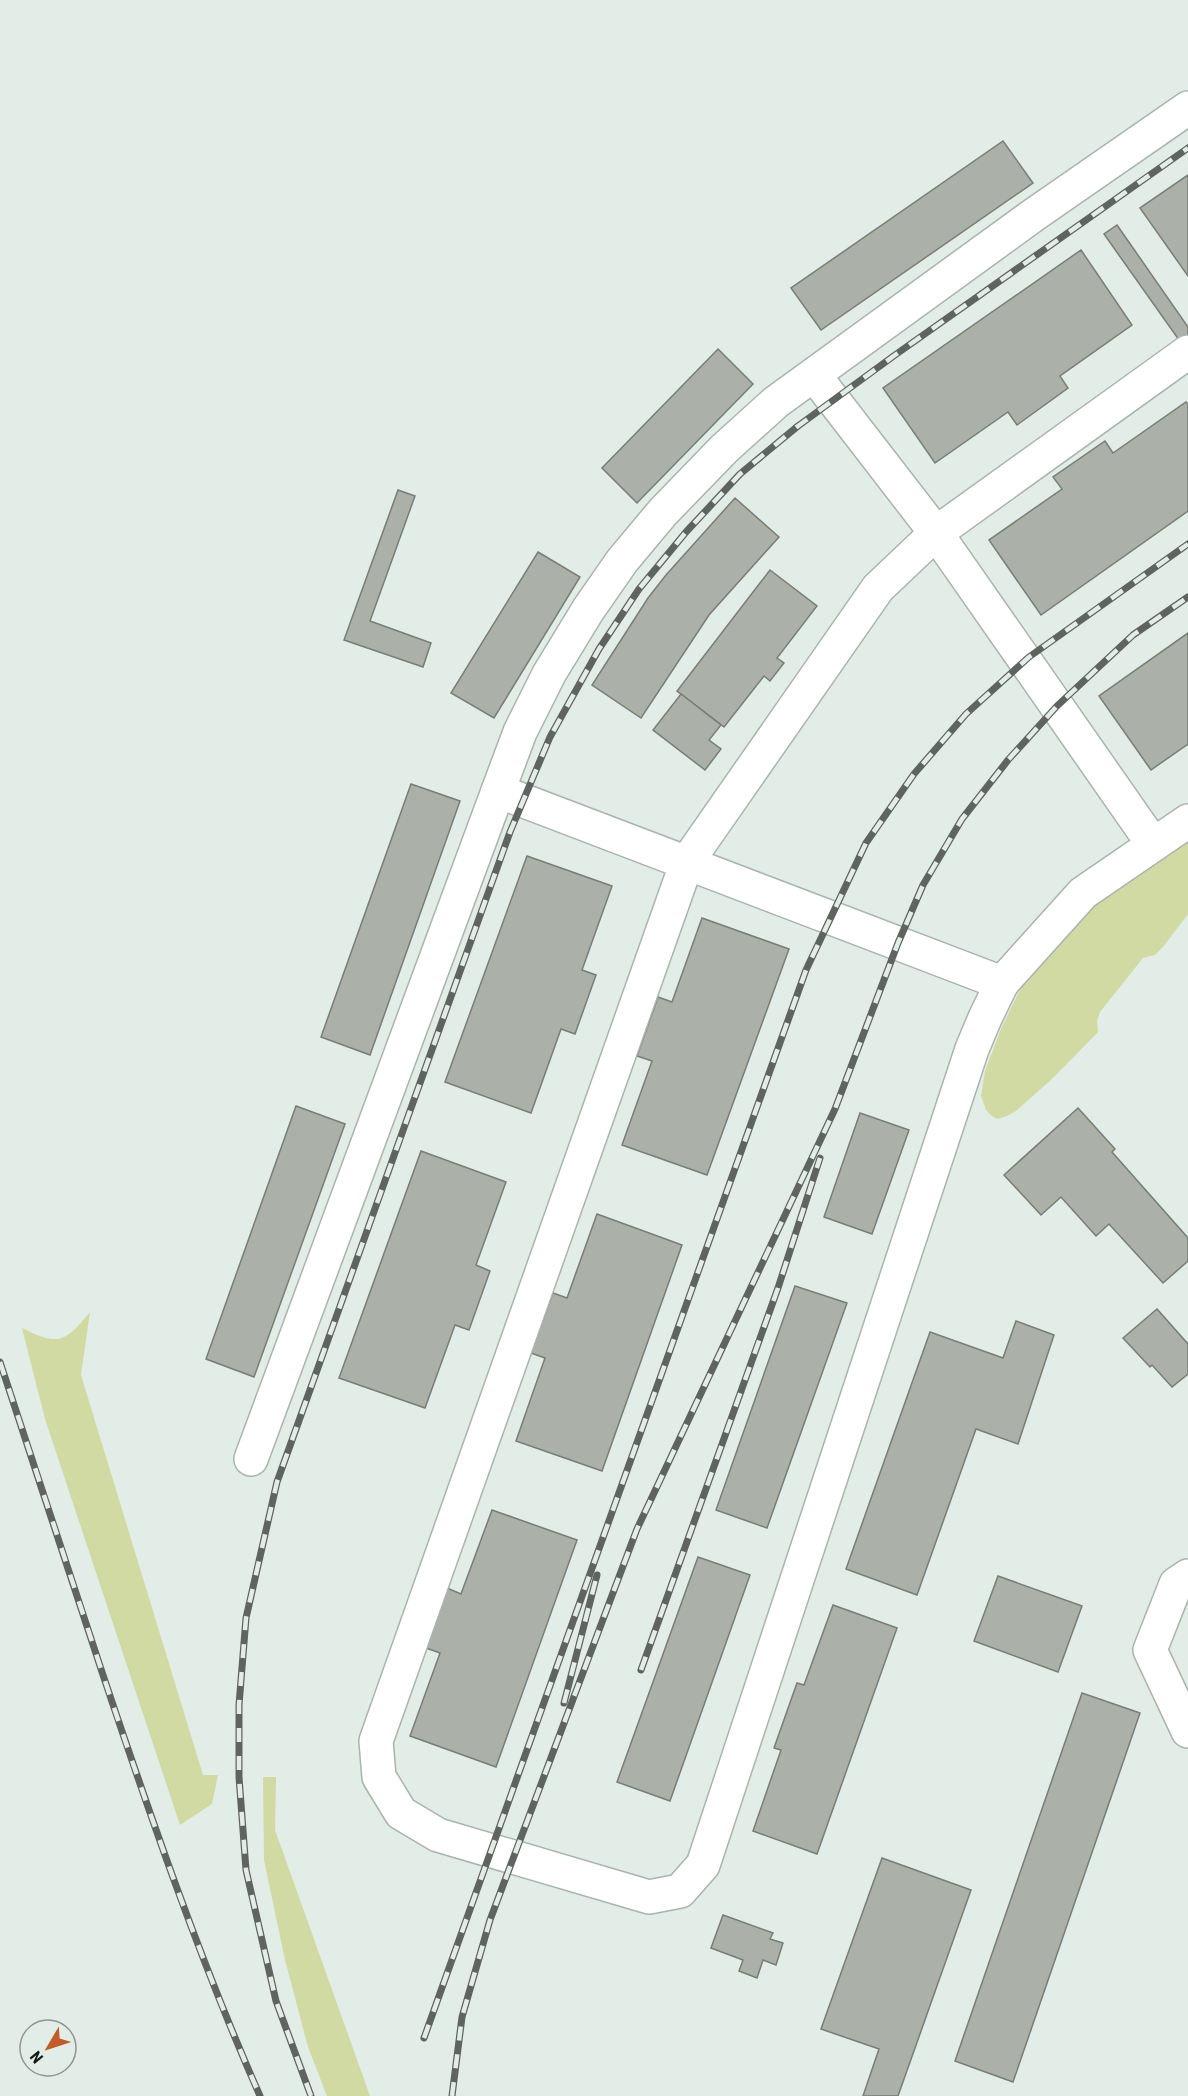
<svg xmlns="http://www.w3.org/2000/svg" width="1188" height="2096" viewBox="0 0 1188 2096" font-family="'Roboto Condensed',sans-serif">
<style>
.green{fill:#d1daa2}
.building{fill:#abb1a9;stroke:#787d76;stroke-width:1.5}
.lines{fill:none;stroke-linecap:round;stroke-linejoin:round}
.minor-casing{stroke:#aab4ae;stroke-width:36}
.minor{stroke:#fff;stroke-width:33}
.rail-casing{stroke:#5f6461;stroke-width:7}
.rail{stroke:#e2ede7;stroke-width:4.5;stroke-dasharray:14;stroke-linecap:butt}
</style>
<rect width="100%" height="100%" fill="#e2ede7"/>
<g class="green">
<polygon points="1188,838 1188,914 1163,947 1155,955 1143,958 1100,1012 1097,1021 1098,1032 1053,1078 1016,1111 1007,1116 998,1119 993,1117 986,1110 981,1096 985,1071 1001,1029 1029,971 1077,913"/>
<path d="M90,1312L81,1375L203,1775H218L212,1804L180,1825L45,1419L22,1328C58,1346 65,1343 90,1312Z"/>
<polygon points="263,1777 276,1777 275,1830 370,2096 327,2096 308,2047 285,1960 264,1860"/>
</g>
<g class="building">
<polygon points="1003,141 1033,183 821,330 791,288"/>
<polygon points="1188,175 1188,276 1140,208"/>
<polygon points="1117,225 1188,327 1188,334 1179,340 1104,234"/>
<polygon points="1081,250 1132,325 1060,376 1068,388 1017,425 1008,412 935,463 883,388"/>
<polygon points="718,349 753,384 637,503 602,468"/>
<polygon points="1186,402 1188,404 1188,511 1041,615 989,540 1062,489 1053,477 1105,441 1113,453"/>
<polygon points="398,490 415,496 370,621 431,643 423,667 344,640"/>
<polygon points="735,498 779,537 709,615 641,718 592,685 648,598 666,575"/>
<polygon points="538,552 580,577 494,718 451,693"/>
<polygon points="770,570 817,606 777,658 784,663 770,681 764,676 724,727 677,691"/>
<polygon points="1188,633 1188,744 1151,770 1099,696"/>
<polygon points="681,694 721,725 709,740 721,749 705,770 653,730"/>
<polygon points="411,784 460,801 370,1055 321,1037"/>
<polygon points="527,856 612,886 582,970 596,975 575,1034 561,1029 531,1113 445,1082"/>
<polygon points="702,918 789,949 707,1175 622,1145 652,1061 637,1056 658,997 672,1002"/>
<polygon points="296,1106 345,1124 254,1377 206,1359"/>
<polygon points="1078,1108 1115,1149 1112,1152 1188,1238 1188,1261 1163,1283 1109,1224 1096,1236 1061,1197 1041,1215 1004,1175"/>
<polygon points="860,1113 909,1130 872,1234 824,1217"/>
<polygon points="421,1151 506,1182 476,1265 490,1271 469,1330 455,1325 425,1408 339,1378"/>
<polygon points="597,1214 682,1245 602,1471 516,1441 545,1358 531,1353 553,1293 567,1298"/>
<polygon points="795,1286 847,1303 767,1528 716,1510"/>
<polygon points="1157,1309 1188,1344 1188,1374 1172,1387 1152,1365 1150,1367 1123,1338"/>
<polygon points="1016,1321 1054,1335 1018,1444 976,1429 917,1595 846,1569 930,1332 1003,1358"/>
<polygon points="492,1510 577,1540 496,1767 410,1736 440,1653 426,1648 447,1588 461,1594"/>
<polygon points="698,1557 750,1575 670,1801 617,1782"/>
<polygon points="998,1576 1082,1606 1058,1672 974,1641"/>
<polygon points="833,1605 897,1628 817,1854 753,1831 781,1750 774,1748 797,1683 804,1685"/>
<polygon points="1082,1693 1140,1713 1013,2082 955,2061"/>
<polygon points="882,1858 971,1890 898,2096 863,2096 879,2049 821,2029"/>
<polygon points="723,1915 773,1933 770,1939 783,1943 776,1965 763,1960 757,1978 739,1971 743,1960 711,1948"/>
</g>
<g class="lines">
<defs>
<g id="minor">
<polyline points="1188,108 1035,214 776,402 724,449 663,512 622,561 588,610 549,674 520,732 498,791 1002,983 1083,893 1188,821"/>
<polyline points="814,375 936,533 1153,844"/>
<polyline points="1002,983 985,1018 972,1049 703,1865 680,1891 649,1897 438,1835 401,1813 379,1777 376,1741 687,862 878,588 936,533 1188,352"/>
<polyline points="251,1459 498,791"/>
<polyline points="1188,1576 1176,1584 1150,1650 1188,1731"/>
</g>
</defs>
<use href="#minor" class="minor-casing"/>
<use href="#minor" class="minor"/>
<defs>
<g id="rail">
<path d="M0,1362C34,1465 68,1568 102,1672C150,1815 199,1958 260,2096"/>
<polyline points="641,1670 778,1288 820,1158"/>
<polyline points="564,1703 597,1575"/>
<polyline points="424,2038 806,970 866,843 914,774 966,714 1029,657 1188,544"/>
<polyline points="311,2096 276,2001 246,1870 239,1777 239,1705 246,1618 277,1482 510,832 550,737 599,649 639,589 686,532 740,474 798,426 895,355 1188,148"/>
<polyline points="452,2096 462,2017 490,1920 637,1529 835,1109 898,943 923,885 962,819 1008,760 1057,706 1133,635 1188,597"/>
</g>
</defs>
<use href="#rail" class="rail-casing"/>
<use href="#rail" class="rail"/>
</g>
<g transform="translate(48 2048) rotate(231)"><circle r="28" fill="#e2ede7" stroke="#909793" stroke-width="1.5"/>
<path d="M0-4.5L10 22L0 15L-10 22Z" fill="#c25d2a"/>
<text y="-9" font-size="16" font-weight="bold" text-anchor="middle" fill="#141715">N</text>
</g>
</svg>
